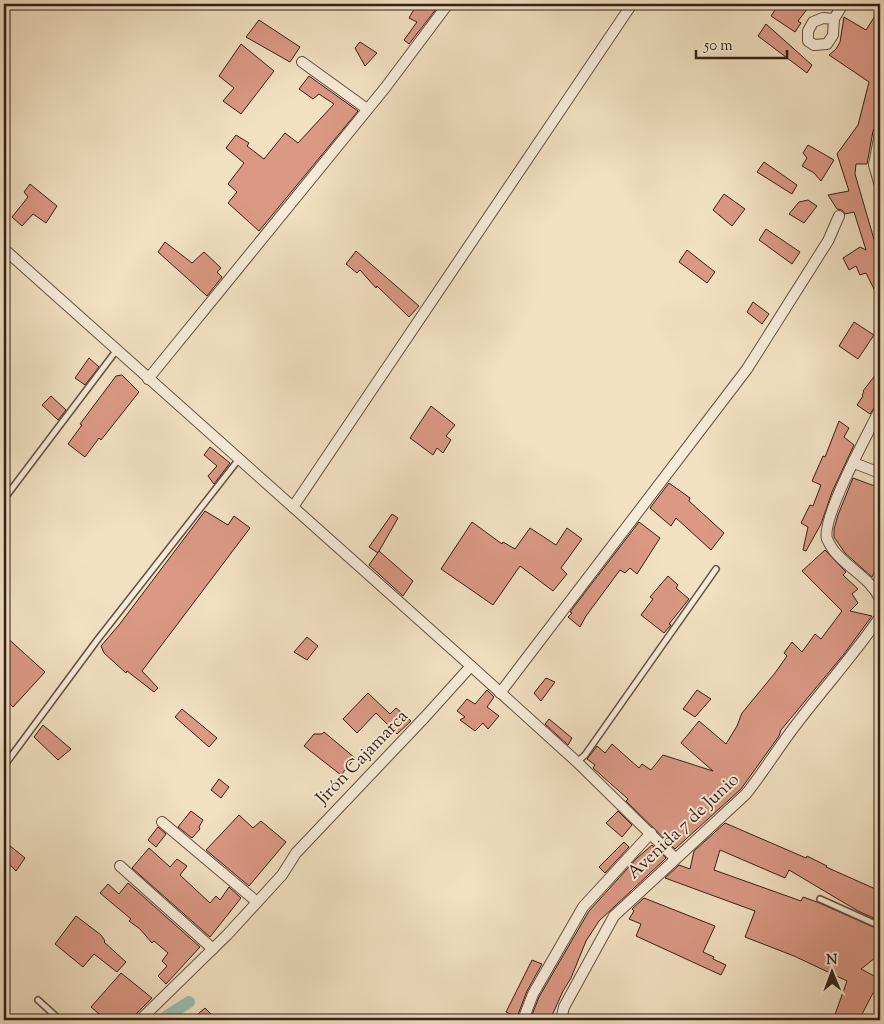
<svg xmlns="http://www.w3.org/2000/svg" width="884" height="1024" viewBox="0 0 884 1024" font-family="'Sorts Mill Goudy',serif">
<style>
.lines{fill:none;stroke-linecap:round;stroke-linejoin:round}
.canal{stroke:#9bbdb3;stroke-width:12}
.building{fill:#da9885;stroke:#351f15}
.lane-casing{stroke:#644f40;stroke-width:8}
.street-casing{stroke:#644f40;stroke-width:12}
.lane{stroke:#f6ebd7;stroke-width:5}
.street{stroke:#f6ebd7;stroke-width:10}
.labels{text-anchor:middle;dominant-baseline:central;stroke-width:4;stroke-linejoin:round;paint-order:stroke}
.street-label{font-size:18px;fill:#351f15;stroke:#f6ebd7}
</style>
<rect width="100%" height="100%" fill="#f1e0c2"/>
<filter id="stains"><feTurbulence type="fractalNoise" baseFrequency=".004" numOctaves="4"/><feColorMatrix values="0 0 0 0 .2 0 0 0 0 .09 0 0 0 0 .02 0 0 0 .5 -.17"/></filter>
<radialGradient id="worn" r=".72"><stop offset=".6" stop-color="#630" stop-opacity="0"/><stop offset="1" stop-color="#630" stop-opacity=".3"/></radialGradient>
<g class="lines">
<polyline class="canal" points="165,1020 167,1016 189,1002"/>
</g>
<g class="building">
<polygon points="417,4 440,4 409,44 404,40 417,22 409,18"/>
<polygon points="779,4 811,4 798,21 801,23 795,32 771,16"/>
<polygon points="880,8 880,95 876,106 879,107 877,116 880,117 880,126 875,128 873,131 867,164 856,164 855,174 880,260 878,260 880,269 880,301 866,273 860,275 856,266 849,270 843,258 860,247 866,250 854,212 845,214 842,210 837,209 828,195 849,191 837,154 858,125 869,82 829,55 836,49 840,42 844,17 866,30"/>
<polygon points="259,20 300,47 290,62 246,37"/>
<polygon points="766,24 812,65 807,73 758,36"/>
<polygon points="360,42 377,53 365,66 355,48"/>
<polygon points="241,44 274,71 241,114 223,101 234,88 219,76"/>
<polygon points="309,76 358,111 259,231 228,203 237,192 228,184 244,163 226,148 236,135 249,143 247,146 264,159 285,133 298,143 334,104 319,94 313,99 299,89"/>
<polygon points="808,145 834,160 821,181 814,173 802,166 807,158 803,153"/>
<polygon points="764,162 797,185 792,194 757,172"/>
<polygon points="30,184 57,206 46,223 33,214 22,226 12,217 28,197 24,192"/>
<polygon points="724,194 745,209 732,226 713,210"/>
<polygon points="808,200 817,206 804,223 789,214 799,202"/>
<polygon points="766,229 800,252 792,264 759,240"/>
<polygon points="165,242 192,263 204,252 221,268 217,272 222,277 207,296 158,252"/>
<polygon points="687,250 715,272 707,283 679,262"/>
<polygon points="356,251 419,306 409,317 377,286 376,288 360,270 357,273 346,264"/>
<polygon points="753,302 769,314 762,324 747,312"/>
<polygon points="854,322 874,335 858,359 839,346"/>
<polygon points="89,358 99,367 85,385 75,378"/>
<polygon points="880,369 880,399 870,414 857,405 863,396 862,395 864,392 863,391"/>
<polygon points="122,375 139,392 101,440 99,438 85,457 68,444 82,425 80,424 116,376"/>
<polygon points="51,396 66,410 58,420 42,405"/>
<polygon points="431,406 455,425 446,436 451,440 443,453 437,448 433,455 410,438"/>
<polygon points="839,421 849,428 844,437 854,445 832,492 821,524 806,551 803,550 808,527 801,523 810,505 813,506 821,485 812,481 823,456 825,457"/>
<polygon points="210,447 230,463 214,484 208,476 217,466 204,455"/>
<polygon points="853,478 880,488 880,561 872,577 845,553 834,537 834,529 838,515"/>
<polygon points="669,483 690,498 689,501 724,533 711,550 676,518 671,526 650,508"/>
<polygon points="205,511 228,525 234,516 250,528 142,671 158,688 154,692 127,671 126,673 104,653 101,646 119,625"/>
<polygon points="392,514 398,518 378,553 369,547"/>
<polygon points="472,522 502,544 503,542 515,549 530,528 556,545 567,528 582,539 561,568 567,574 553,591 520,566 493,605 441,569"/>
<polygon points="639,522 660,538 637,574 630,568 625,573 620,570 586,616 580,627 568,617 572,613 570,612"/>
<polygon points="825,550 846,572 843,575 858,589 852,594 858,603 850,611 872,616 844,654 781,730 779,736 741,789 675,849 626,801 628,799 593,768 595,765 587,759 597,746 605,753 612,744 639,768 642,764 651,770 663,755 713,771 681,743 699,721 726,744 737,726 742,713 775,673 787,656 784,653 792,642 802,652 815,634 821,639 842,611 802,571"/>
<polygon points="379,551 413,581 403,596 369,565"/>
<polygon points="668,576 678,585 676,588 689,599 669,624 671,625 664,633 641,615 653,599 650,597"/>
<polygon points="4,635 45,672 13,707 4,698"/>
<polygon points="307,637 318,646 307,660 294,652"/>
<polygon points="546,678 555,682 541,701 534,693"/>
<polygon points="487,690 494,697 487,707 499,716 488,729 483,723 475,731 460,720 465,717 457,711 467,699 475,704"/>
<polygon points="697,690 711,699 695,717 683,709"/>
<polygon points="368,693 390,714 396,708 411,721 397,734 376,713 357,733 343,719"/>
<polygon points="182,709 217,738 209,747 175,717"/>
<polygon points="549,719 572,738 568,745 545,724"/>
<polygon points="43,725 71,749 58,760 34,737"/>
<polygon points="324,732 355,758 341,775 304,746 314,734 322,734"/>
<polygon points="219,779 229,787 221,798 211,790"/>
<polygon points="191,811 203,820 199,827 200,829 192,838 178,827"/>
<polygon points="618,811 632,825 622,837 606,823"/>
<polygon points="239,815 253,828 261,821 286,842 249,886 206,850"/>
<polygon points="725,823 806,858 807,856 827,866 826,867 880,891 880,921 858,911 789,870 785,878 720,850 714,870 801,901 803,897 817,902 880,930 880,954 861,969 880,979 880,990 878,995 873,993 859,1020 833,1020 847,981 794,956 745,937 755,911 665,878 679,865 690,869 694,851"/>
<polygon points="158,827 166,834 156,847 148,840"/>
<polygon points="4,841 25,858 16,871 4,859"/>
<polygon points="624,842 629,847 605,873 599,867"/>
<polygon points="652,845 666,858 664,860 599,921 586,941 571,978 563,991 550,1020 530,1020 539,997 589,911 637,858"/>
<polygon points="149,848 170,867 177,859 187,866 180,875 210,903 216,896 220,900 229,887 241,898 210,937 132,868"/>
<polygon points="128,883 200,947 166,984 158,976 167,966 162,961 168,953 154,941 152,943 140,929 129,921 131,919 100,893 108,884 119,894"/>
<polygon points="644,898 715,926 703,952 714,957 713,959 726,965 721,975 636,936 641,924 629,919 634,911 632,909"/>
<polygon points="76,916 101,935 105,941 104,942 126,962 117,972 94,954 83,967 55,944"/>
<polygon points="532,960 542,964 527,991 517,1017 506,1012"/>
<polygon points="121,973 152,998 130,1020 106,1020 91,1007"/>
<polygon points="205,1008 217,1020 191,1020"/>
</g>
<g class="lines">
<defs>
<g id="lane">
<polyline points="4,499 116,351"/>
<polyline points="577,762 585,755 716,569"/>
<polyline points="4,766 98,639 239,459"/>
<polyline points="820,899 880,926"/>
<polyline points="38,1000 60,1020"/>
</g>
<g id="street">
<polyline points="834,19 823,18 813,22 808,31 808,41 814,45 827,44 833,35 834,19 843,4"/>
<polyline points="302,62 367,109"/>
<polyline points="880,133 874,165 880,186"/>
<polyline points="4,249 471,666 577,762 675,858"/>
<polyline points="148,379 385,88 448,4"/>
<path d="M880,409C869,432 821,518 827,539C829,543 832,549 835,552C849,569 871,579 880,599"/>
<polyline points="854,463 880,473"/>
<polyline points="293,507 632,4"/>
<polyline points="500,693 747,369 828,241 839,216"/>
<polyline points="162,822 257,902"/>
<polyline points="120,866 213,949"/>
<polyline points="140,1020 227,935 282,875 296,853 425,717 471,666"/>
<polyline points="523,1020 533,994 583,907 651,833"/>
<path d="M561,1020L564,1007L614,916L746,794C763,773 778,748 795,726C823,689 854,655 880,617"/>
</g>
</defs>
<use href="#lane" class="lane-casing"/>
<use href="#street" class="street-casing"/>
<use href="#lane" class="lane"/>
<use href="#street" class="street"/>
</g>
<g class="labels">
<g class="street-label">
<text transform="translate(363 758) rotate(-46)">Jirón Cajamarca</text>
<text transform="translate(684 827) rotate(-43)">Avenida 7 de Junio</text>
</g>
</g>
<rect width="884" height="1024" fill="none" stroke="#f1e0c2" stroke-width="20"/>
<rect x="5" y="5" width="874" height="1014" fill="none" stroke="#351f15" stroke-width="2.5"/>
<rect x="10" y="10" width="864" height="1004" fill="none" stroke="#351f15"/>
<g transform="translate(832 972) rotate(359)" stroke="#f6ebd7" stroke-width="4" paint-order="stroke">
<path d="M0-4L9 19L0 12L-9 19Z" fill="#351f15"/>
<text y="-8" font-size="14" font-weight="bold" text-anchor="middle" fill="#351f15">N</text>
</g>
<path d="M696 50v8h91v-8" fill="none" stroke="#351f15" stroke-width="2.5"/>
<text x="704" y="50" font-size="15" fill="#351f15" stroke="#f6ebd7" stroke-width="4" paint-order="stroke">50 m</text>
<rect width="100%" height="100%" filter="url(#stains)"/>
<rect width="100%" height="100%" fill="url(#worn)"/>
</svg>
